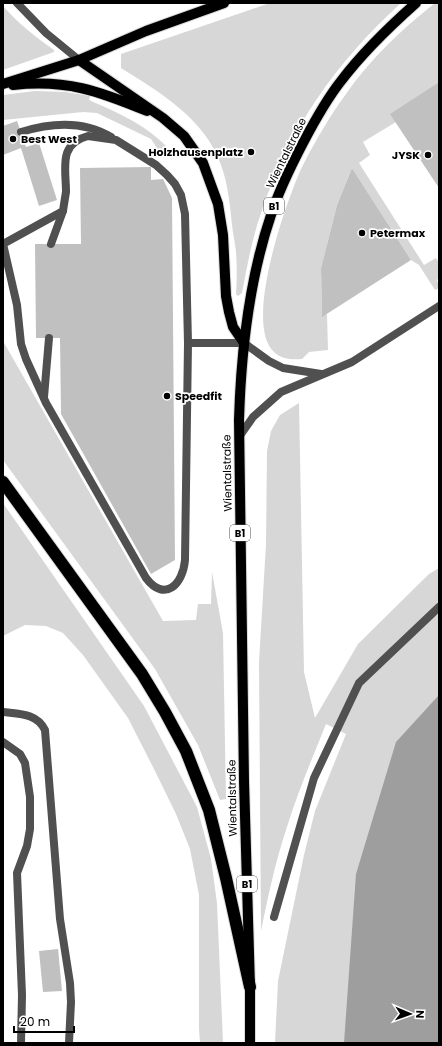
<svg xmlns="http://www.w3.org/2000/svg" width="442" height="1046" viewBox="0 0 442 1046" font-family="Poppins,sans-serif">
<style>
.green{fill:#d7d7d7}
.water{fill:#9e9e9e}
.building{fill:#c0c0c0}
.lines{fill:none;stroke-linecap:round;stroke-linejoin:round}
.primary-casing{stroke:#dbdbdb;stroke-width:12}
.motorway-casing{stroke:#dbdbdb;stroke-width:14}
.service{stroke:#505050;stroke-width:8}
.minor{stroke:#505050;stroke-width:8}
.primary{stroke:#000;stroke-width:10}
.motorway{stroke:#000;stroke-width:12}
.poi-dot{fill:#000;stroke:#fff;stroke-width:1.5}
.labels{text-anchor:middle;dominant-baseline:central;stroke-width:3.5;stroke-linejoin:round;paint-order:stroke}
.shield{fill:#fff;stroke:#4c4c4c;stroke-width:1}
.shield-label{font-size:10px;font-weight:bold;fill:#000}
.poi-label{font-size:11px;font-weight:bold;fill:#000;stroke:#fff;text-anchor:start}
.street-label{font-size:11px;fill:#000;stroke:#fff}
</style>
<rect width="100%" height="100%" fill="#fff"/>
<g class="green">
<path d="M270,3H401C336,62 289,129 261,213C252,239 247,266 242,293L238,296L236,294C237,280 237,266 236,252C235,243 233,234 232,225C230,205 228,184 221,165C205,119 161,93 121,68V54Z"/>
<path d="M435,3H439V82L391,114L396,122L363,142L370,155L359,163L424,265L436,258C441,264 440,274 437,281L439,285V288L435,290L419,265L411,260L352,168L337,205L321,268L322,316L327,314L328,350L309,352L302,359C292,360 281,359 274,352C243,323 286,203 301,169C314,143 329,117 346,94C370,59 402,29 435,3Z"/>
<path d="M3,6C18,23 35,37 54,50V52L3,70Z"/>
<path d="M35,91L65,92L90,96L89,100C118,113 143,123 166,146L161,150L159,157L155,152L157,148L151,139L97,113L83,112L3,120V95Z"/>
<polygon points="3,341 163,621 196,620 198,604 211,604 212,572 223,633 226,799 220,800 198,745 155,669 3,460"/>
<path d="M299,403L304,672L315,718L358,644L429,574L439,568V1043H275L278,981L304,855L315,811L346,734L326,724C312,759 297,794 286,830C275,863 268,897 261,931L259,662L266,544L267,451L271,431L280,415Z"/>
<polygon points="3,503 144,706 197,807 211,859 217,903 223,1043 200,1043 199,1029 199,895 190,849 176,814 155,771 128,718 83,655 63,633 46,626 25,625 3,636"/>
</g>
<polygon class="water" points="439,695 439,1043 344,1043 356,874 396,742"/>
<g class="building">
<polygon points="439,82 439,188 390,114"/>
<polygon points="17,121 26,147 39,143 57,200 39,206 21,148 3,155 3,126"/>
<polygon points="151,167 151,180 163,179 172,198 175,560 151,574 61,414 60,338 36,338 35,244 81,244 80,168"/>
<polygon points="352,168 411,260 322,317 321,268 337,205"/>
<polygon points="58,949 62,991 43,992 39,951"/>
</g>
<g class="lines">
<defs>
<g id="primary">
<polyline points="79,60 163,118 184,136 203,163 218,204 223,235 226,296 229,312 233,327 244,343"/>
<polyline points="3,84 79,60 146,31 224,3"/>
<path d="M13,85C66,79 99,91 147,111"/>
<path d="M250,1043V987L244,781L239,420C241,352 249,280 271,215C279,190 291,166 303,143C314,122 326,100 341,81C363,52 389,27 416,3"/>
</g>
<polyline id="motorway" points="3,482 142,674 165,712 186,751 209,810 226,878 250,987"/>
</defs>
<use href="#primary" class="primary-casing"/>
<use href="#motorway" class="motorway-casing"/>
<g class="service">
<path d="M21,132C50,123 83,120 111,137"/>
<path d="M88,136L116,140L156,165L167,175L175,184L181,195L185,214L188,343L185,560C183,584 165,603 146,578L46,403L26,359L21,344L17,305L3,244L63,211C64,204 65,198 66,192C66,168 58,144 88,136Z"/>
<polyline points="51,244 63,211"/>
<polyline points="188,343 244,343"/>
<polyline points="44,397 49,338"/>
<path d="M3,712C19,714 37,713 45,730L60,919L70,983L71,1002L69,1043"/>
<polyline points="3,742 20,754 25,763 30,797 30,829 27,846 17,873 22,995 21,1043"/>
</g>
<g class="minor">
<polyline points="17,3 46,33 79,60"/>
<polyline points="244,343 269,361 283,368 321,374"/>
<polyline points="239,437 253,417 281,392 352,362 439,306"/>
<polyline points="274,917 314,778 359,683 439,607"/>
</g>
<use href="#primary" class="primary"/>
<use href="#motorway" class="motorway"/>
</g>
<g class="poi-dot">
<circle cx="13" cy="139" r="4"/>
<circle cx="251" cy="152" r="4"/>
<circle cx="428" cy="155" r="4"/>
<circle cx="362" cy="233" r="4"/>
<circle cx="167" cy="396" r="4"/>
</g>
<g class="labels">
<g class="shield">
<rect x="264" y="198" width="20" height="16" rx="3"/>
<rect x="230" y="525" width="20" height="16" rx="3"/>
<rect x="237" y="876" width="20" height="16" rx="3"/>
</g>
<g class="shield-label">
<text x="274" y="206">B1</text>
<text x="240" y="533">B1</text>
<text x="247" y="884">B1</text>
</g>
<g class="poi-label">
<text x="21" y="139">Best West</text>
<text x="243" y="152" text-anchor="end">Holzhausenplatz</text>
<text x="420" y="155" text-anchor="end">JYSK</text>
<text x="370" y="233">Petermax</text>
<text x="175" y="396">Speedfit</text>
</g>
<g class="street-label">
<text transform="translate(286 153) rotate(-64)">Wientalstraße</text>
<text transform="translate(227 473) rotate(-91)">Wientalstraße</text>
<text transform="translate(232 798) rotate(-91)">Wientalstraße</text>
</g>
</g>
<rect width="442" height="1046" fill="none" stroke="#000000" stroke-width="8"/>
<g transform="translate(410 1014) rotate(92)" stroke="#ffffff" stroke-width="3" paint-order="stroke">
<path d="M0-3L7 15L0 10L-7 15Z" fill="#000000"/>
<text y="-6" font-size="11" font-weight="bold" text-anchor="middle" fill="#000000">N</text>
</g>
<path d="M14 1026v6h60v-6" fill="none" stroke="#000000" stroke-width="2"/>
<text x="20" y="1026" font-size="12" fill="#000000" stroke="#ffffff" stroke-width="3" paint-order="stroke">20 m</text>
</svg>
